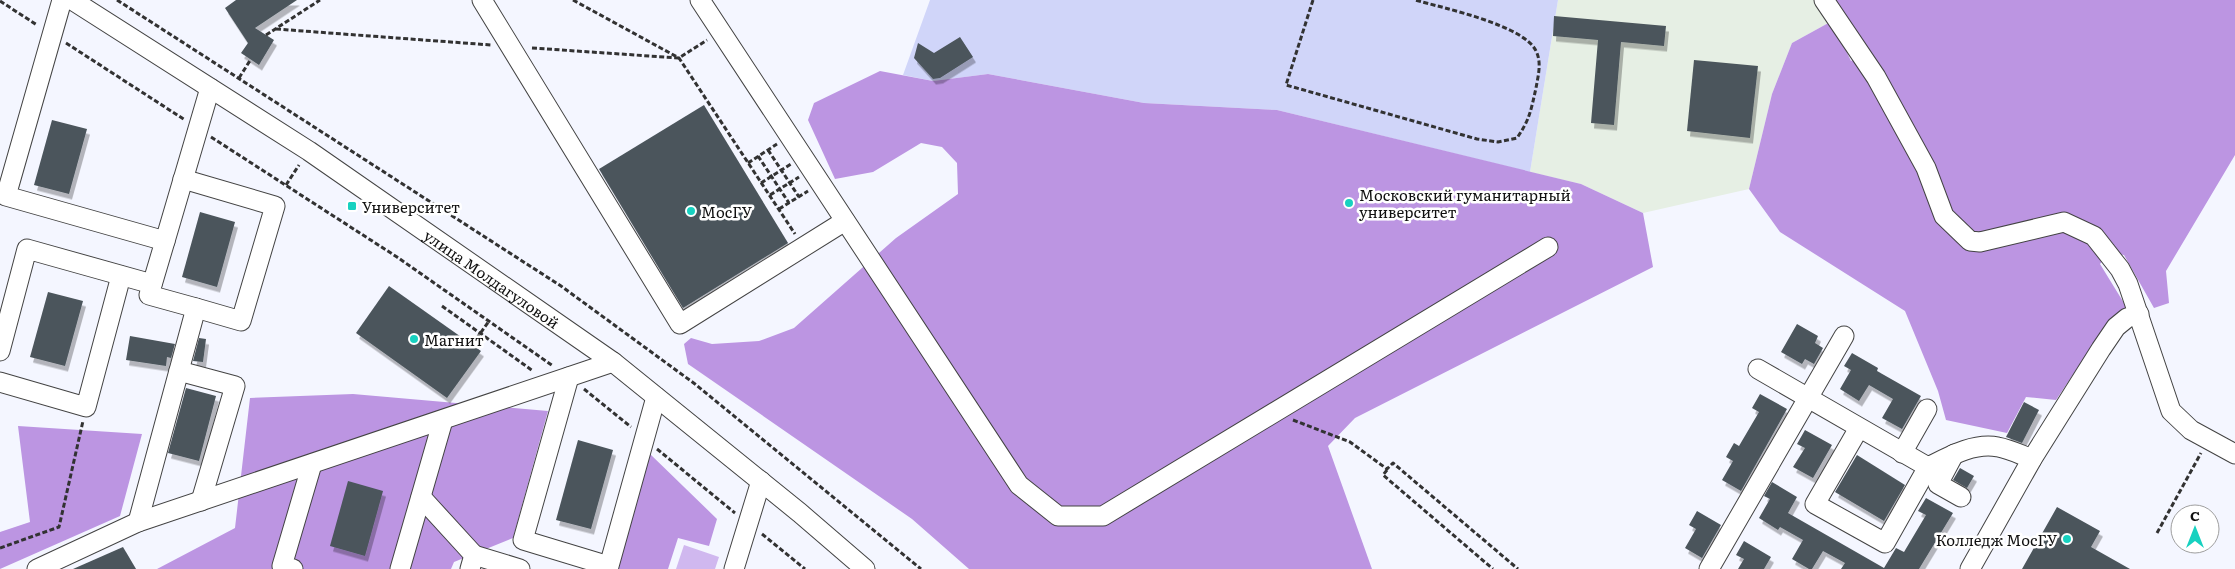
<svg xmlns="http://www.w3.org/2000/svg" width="2235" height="569" viewBox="0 0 2235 569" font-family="Literata,serif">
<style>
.industrial{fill:#e6efe4}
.farmland{fill:#d0d5f9}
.green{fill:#d0b8ef}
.forest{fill:#bc95e2}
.building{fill:#4b555b;filter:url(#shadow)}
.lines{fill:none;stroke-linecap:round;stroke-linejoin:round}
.minor-casing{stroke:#434343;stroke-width:21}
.path{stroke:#323232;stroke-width:3;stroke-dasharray:5 2.5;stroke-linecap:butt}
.minor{stroke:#fff;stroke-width:19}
.poi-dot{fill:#17d1c0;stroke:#fff;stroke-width:2}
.labels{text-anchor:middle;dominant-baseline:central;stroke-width:5;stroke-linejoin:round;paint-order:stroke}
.poi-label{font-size:15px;fill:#101010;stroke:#fff;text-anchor:start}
.street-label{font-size:15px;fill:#101010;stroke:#fff}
</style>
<defs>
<filter id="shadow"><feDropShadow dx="3" dy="5.5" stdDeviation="0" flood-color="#0004"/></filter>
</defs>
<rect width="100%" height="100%" fill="#f4f6ff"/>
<polygon class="industrial" points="1558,0 1818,0 1832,21 1792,43 1772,94 1749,189 1643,213 1581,184 1530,172"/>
<polygon class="farmland" points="930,0 1558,0 1530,172 1277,110 1144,103 988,74 933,81 903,75"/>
<polygon class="green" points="684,545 719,557 715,569 676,569"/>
<g class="forest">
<polygon points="1835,0 2235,0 2235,155 2166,271 2169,303 2154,308 2124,255 2109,253 2100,264 2127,308 2096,340 2056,400 2026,397 2007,433 1946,420 1938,391 1905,311 1780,232 1749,189 1772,94 1792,43 1832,21 1851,61 1865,53"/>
<polygon points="880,71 933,81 988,74 1144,103 1277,110 1581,184 1643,213 1653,267 1355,418 1328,446 1372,569 969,569 912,519 688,364 684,344 691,338 712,344 759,341 794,328 896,238 958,194 957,163 942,147 921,143 873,172 835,179 808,120 814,103"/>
<polygon points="353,394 548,411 513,538 454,562 451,569 157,569 235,528 250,398"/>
<polygon points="18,426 142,434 120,516 0,569 0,532 30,522"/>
<polygon points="649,453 717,519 709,546 678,538 668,569 618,569"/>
</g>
<g class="building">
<polygon points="236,0 297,0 255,28 274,40 259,65 241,53 248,43 225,8"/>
<polygon points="1554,16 1666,26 1664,46 1621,42 1614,125 1591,123 1598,40 1553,36"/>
<polygon points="960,37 973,57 940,78 933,79 914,58 918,43 934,53"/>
<polygon points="1694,60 1758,66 1750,138 1687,131"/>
<polygon points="704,105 788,243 683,308 599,169"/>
<polygon points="52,120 87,129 69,194 34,185"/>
<polygon points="200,212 235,222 217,287 182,277"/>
<polygon points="389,286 481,351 447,398 356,333"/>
<polygon points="48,292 83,301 65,366 30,357"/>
<polygon points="1797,324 1818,336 1815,343 1823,348 1814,364 1805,359 1802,364 1781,352"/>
<polygon points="130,336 175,344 171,358 167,357 166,366 126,360"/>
<polygon points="199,338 206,339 203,362 193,361"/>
<polygon points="1852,353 1878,368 1877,371 1921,396 1902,429 1882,418 1893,399 1869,385 1859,401 1840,389 1851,370 1844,366"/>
<polygon points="186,388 216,396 199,461 168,453"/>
<polygon points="1760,394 1787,409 1741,491 1722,480 1733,461 1726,457 1734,443 1739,446 1759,412 1752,408"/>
<polygon points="2024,402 2039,410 2022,443 2006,437"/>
<polygon points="1805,430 1832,445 1813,478 1793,467 1805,448 1797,444"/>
<polygon points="578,440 613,450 591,529 556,520"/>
<polygon points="1857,455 1905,485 1884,521 1835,492"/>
<polygon points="1960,468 1974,476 1967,488 1953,480"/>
<polygon points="348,481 383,491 365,556 330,546"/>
<polygon points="1772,482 1797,497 1788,513 1884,568 1896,548 1904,552 1926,515 1918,511 1926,498 1953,513 1919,569 1841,569 1845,563 1823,551 1812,569 1809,569 1792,559 1803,540 1780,527 1778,530 1759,518 1770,499 1764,496"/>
<polygon points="2057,507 2100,531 2091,547 2130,569 2022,569"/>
<polygon points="1697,511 1721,525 1702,558 1685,548 1696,529 1689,525"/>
<polygon points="1744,541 1771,557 1764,569 1738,569 1744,559 1736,555"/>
<polygon points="123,547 136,569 73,569"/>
</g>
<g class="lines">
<defs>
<g id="minor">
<polyline points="62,0 6,196 165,241 210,88"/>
<path id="s1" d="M72,0L309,151L613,362L800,513L865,569"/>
<polyline points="482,0 680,324 845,221"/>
<polyline points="700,0 1019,485 1058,516 1103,516 1548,247"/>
<polyline points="1824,0 1876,77 1926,168 1944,216 1970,241 1980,242 2064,222 2094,236 2120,269 2128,284 2171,411 2191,430 2235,454"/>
<polyline points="183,179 275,206 241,321 196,308"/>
<polyline points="0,351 27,249 152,284"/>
<path d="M1758,369L1928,467C1948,457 1974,442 1998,447C2010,449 2021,455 2032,459"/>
<polyline points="179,371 235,386 201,501"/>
<polyline points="569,377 523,540 609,566 656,397"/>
<polyline points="0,382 86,407 121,276"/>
<polyline points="1859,428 1815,504 1885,543 1928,467"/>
<polyline points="1902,453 1927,409"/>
<polyline points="1954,454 1938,484 1961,497"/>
<polyline points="421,497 474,555 470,569"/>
<polyline points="138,522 196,308 149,295 165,241"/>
<polyline points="474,555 520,569"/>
<polyline points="37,569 138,522 613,362"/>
<polyline points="293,569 282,566 312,464"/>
<polyline points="400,569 443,420"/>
<polyline points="734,569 761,481"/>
<polyline points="1709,569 1844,336"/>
<polyline points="1970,569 2032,459 2101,349 2116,327 2127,318 2139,314"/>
</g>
</defs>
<use href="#minor" class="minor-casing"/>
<g class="path">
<polyline points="117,0 561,286 695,384 921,569"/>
<polyline points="573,0 679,58 795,234"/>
<path d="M1313,0L1286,85L1477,139L1498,142L1517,138C1530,119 1531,110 1536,88C1538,76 1542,63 1536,51C1524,25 1443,8 1415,0"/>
<polyline points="0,1 37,25"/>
<polyline points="276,29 491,45"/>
<polyline points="266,35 320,0"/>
<polyline points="66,43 185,120"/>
<polyline points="532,48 679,58 707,40"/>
<polyline points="239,78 251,59"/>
<polyline points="211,137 397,257 553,366"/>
<polyline points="768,150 799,197"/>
<polyline points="758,156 789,203"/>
<polyline points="748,163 777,144"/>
<polyline points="761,183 791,164"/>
<polyline points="286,185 299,165"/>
<polyline points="770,195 799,177"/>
<polyline points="779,209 808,191"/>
<polyline points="442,306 533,371"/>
<polyline points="472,345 489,321"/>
<polyline points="584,389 631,427"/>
<polyline points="1293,420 1350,442 1387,469 1393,463 1518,569"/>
<polyline points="657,449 735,513"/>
<polyline points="1387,470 1383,475 1493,569"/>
<polyline points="2157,533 2201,453"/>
<polyline points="762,534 805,569"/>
<polyline points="0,548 59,527 83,421"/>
</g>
<use href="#minor" class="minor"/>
</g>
<g class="poi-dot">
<circle cx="1349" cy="203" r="5"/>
<rect x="347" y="201" width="10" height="10" rx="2.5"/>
<circle cx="691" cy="211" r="5"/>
<circle cx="414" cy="339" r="5"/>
<circle cx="2067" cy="539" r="5"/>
</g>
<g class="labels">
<g class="poi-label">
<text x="1359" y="194">Московский гуманитарный<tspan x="1359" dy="17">университет</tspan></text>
<text x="362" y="206">Университет</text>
<text x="701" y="211">МосГУ</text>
<text x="424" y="339">Магнит</text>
<text x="2057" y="539" text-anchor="end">Колледж МосГУ</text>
</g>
<g class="street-label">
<text stroke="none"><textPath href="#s1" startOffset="504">улица Молдагуловой</textPath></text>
</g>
</g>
<g transform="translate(2195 529)"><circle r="24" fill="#ffffff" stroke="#9f9f9f"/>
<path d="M0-4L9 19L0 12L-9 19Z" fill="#17d1c0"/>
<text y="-8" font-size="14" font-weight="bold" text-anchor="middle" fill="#101010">С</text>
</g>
</svg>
